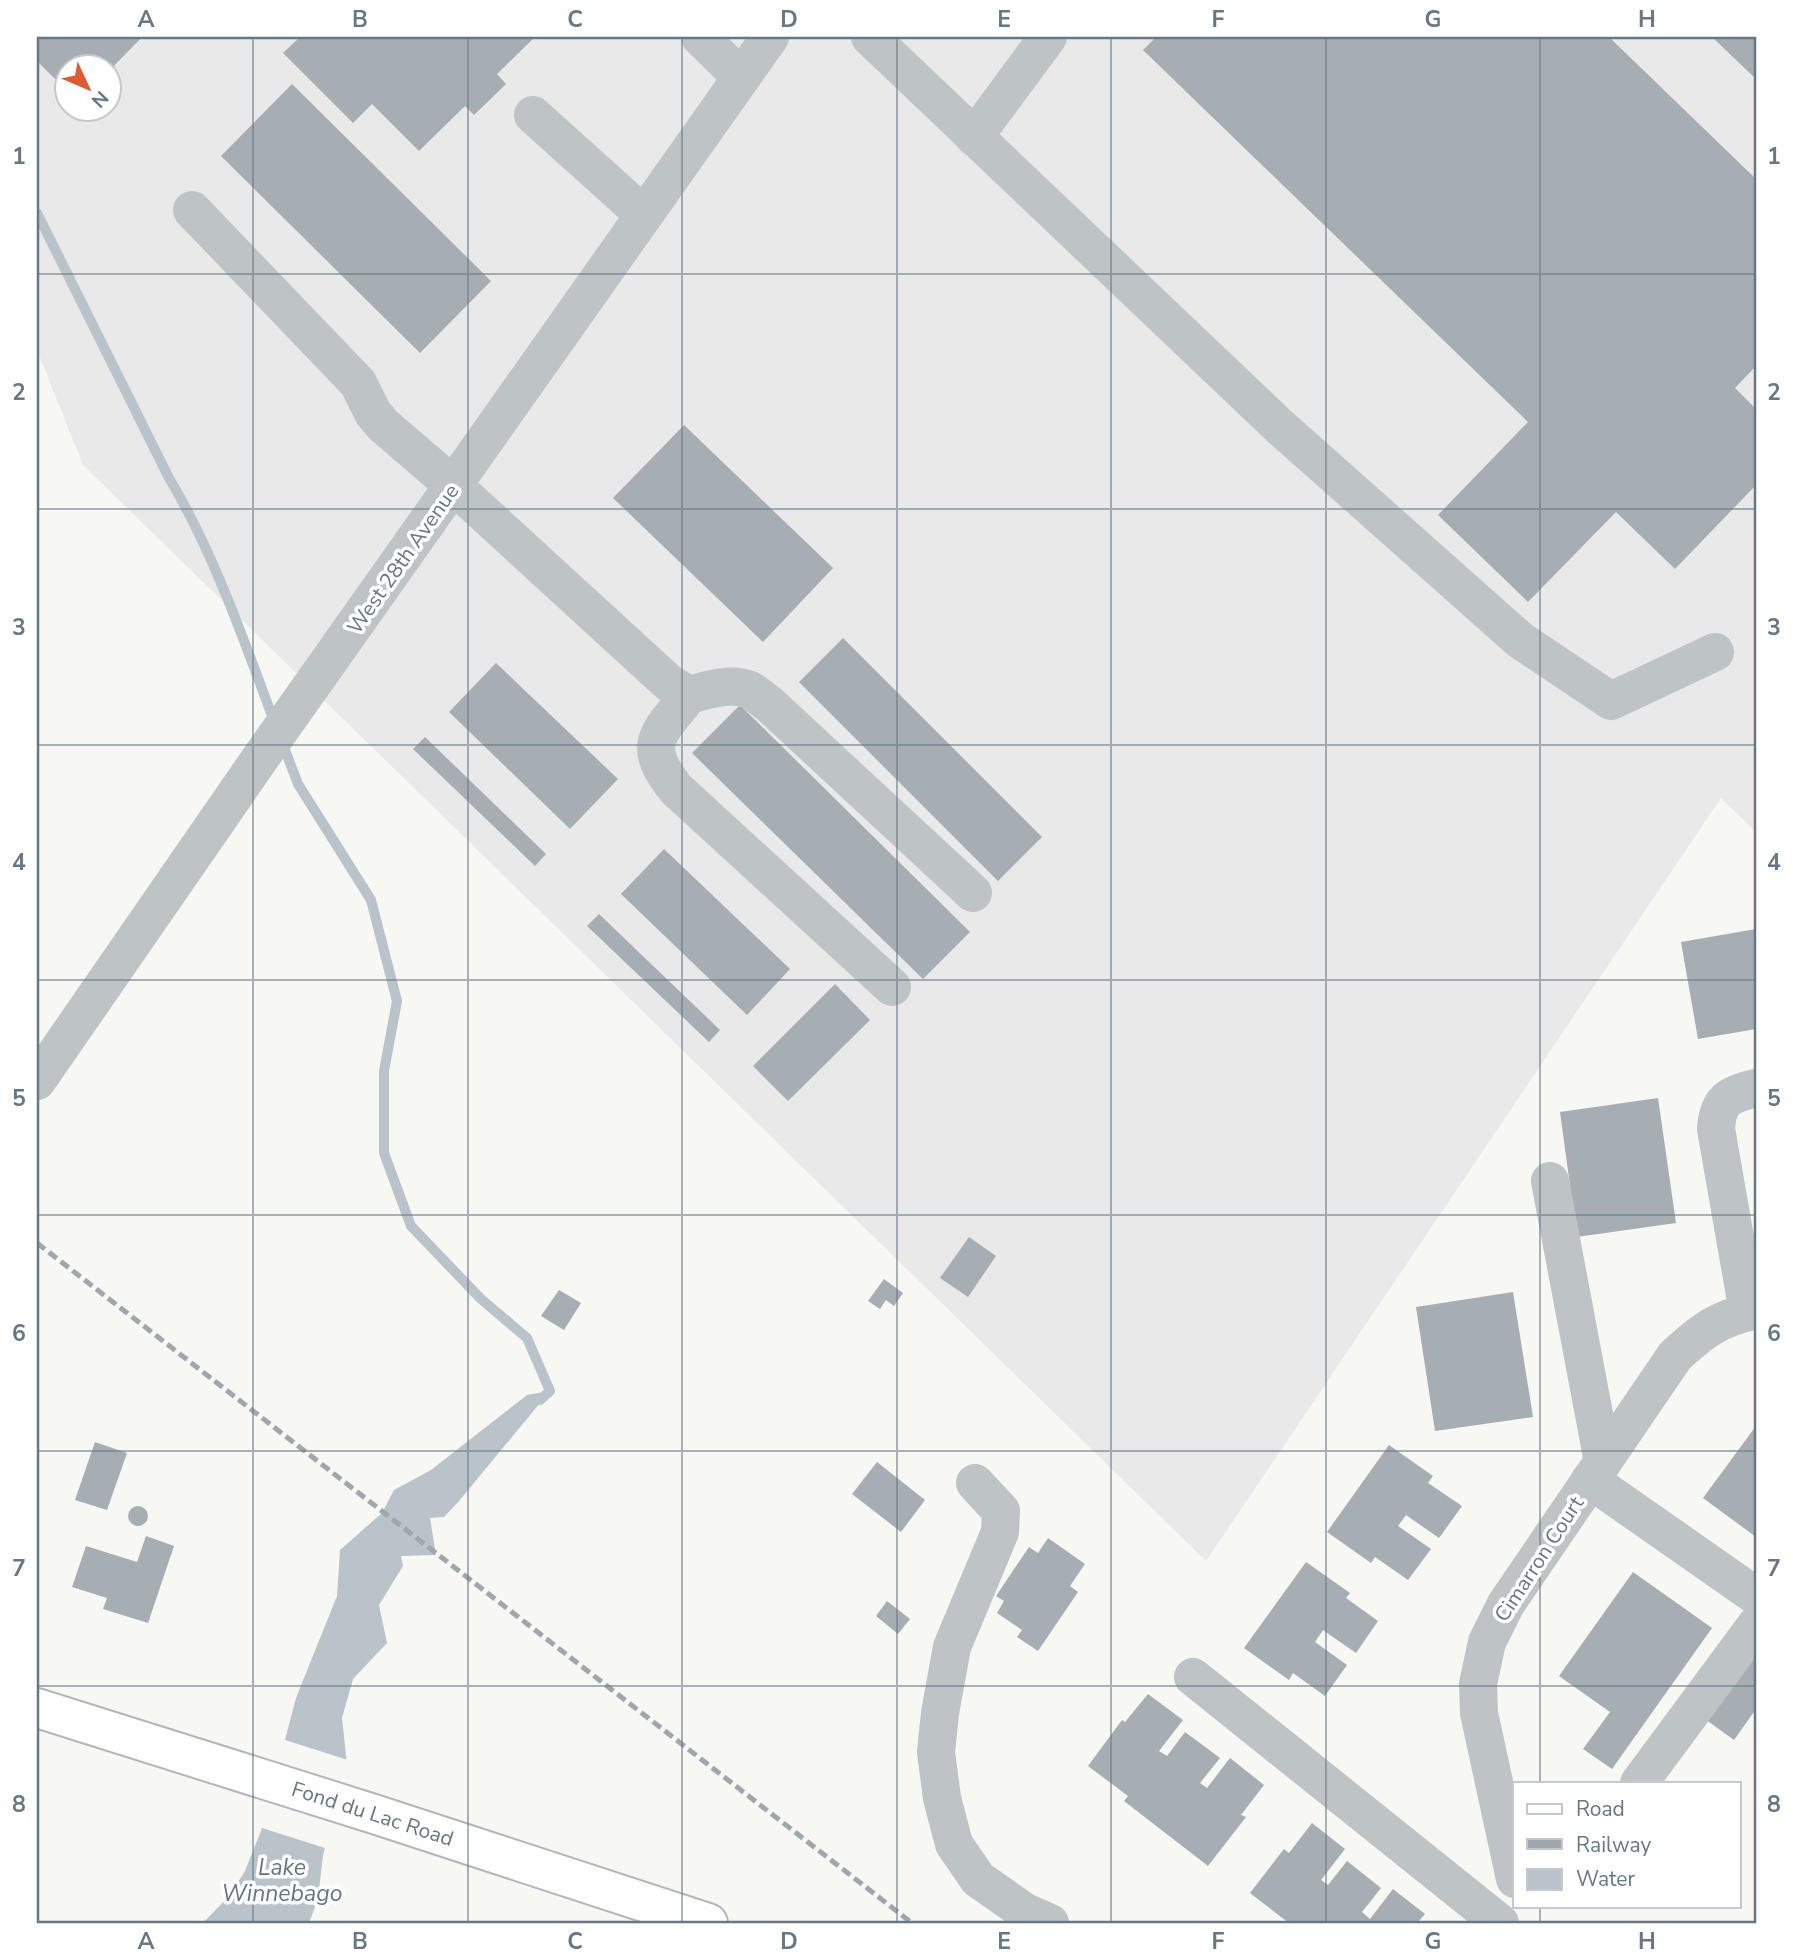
<svg xmlns="http://www.w3.org/2000/svg" width="1793" height="1960" viewBox="0 0 1793 1960" font-family="'Nunito Sans',sans-serif">
<style>
.built{fill:#e8e9e8;fill-rule:evenodd}
.water{fill:#bac3c9}
.pier{fill:#f7f7f4}
.lines{fill:none;stroke-linecap:round;stroke-linejoin:round}
.stream{stroke:#bac3c9;stroke-width:10}
.building{fill:#a6aeb4}
.major-casing{stroke:#b2b7bb;stroke-width:42}
.minor{stroke:#bec3c6;stroke-width:38}
.major{stroke:#fff;stroke-width:38}
.rail{stroke:#a0a7ac;stroke-width:5;stroke-dasharray:10 5;stroke-linecap:butt}
.grid{fill:none;stroke:#687784;stroke-width:2;stroke-opacity:0.55}
.labels{text-anchor:middle;dominant-baseline:central;stroke-width:7;stroke-linejoin:round;paint-order:stroke}
.street-label{font-size:21px;fill:#687784;stroke:#fff}
.water-label{font-size:23px;font-style:italic;fill:#63777f;stroke:#fff}
.neatline{fill:none;stroke:#687784;stroke-width:2.5}
.grid-label{font-size:23px;text-anchor:middle;font-weight:bold;fill:#687784}
</style>
<rect width="100%" height="100%" fill="#f7f7f4"/>
<path class="built" d="M37,37H1756V832L1721,798L1206,1561L83,465L37,350ZM66,66H108V108H66Z"/>
<polygon class="water" points="550,1391 459,1501 444,1517 430,1518 436,1555 401,1556 403,1566 379,1605 387,1643 353,1679 342,1718 347,1765 323,1855 318,1899 309,1923 203,1923 230,1895 245,1871 261,1831 296,1698 337,1596 340,1550 382,1513 394,1490 431,1470 527,1395"/>
<polygon class="pier" points="282,1739 351,1761 328,1849 259,1827"/>
<g class="lines">
<g class="stream">
<path d="M37,213L169,478C213,551 245,643 275,724"/>
<polyline points="282,742 298,784 371,900 397,1001 384,1071 384,1153 411,1226 481,1299 527,1338 550,1391 540,1400"/>
</g>
</g>
<g class="building">
<polygon points="37,37 142,37 108,72 108,66 66,66 66,90 37,61"/>
<polygon points="300,37 535,37 497,74 506,84 474,115 465,106 419,151 372,104 353,123 283,53"/>
<polygon points="1156,37 1609,37 1756,179 1756,366 1735,388 1756,409 1756,485 1675,569 1616,512 1528,602 1438,515 1528,422 1143,50"/>
<polygon points="1712,37 1756,37 1756,79"/>
<polygon points="292,84 491,281 420,353 221,156"/>
<polygon points="684,425 833,568 763,642 613,498"/>
<polygon points="843,638 1042,837 998,881 799,682"/>
<polygon points="496,663 618,779 570,829 449,712"/>
<polygon points="740,705 970,932 923,979 692,753"/>
<polygon points="425,737 546,854 535,866 413,749"/>
<polygon points="664,849 790,969 747,1015 621,894"/>
<polygon points="599,914 720,1030 709,1042 587,926"/>
<polygon points="1756,929 1756,1029 1698,1039 1681,942"/>
<polygon points="835,984 870,1020 788,1101 753,1066"/>
<polygon points="1658,1098 1676,1223 1577,1237 1560,1112"/>
<polygon points="969,1237 996,1256 968,1297 940,1278"/>
<polygon points="884,1279 903,1293 894,1306 886,1300 880,1309 868,1301"/>
<polygon points="559,1290 581,1303 564,1330 541,1316"/>
<polygon points="1513,1292 1533,1417 1435,1431 1416,1307"/>
<polygon points="1756,1426 1756,1537 1703,1498"/>
<polygon points="95,1442 127,1453 107,1510 75,1500"/>
<polygon points="1389,1445 1433,1476 1428,1483 1462,1506 1439,1538 1406,1515 1398,1526 1431,1549 1408,1580 1375,1557 1371,1563 1327,1532"/>
<polygon points="877,1462 925,1500 901,1532 852,1494"/>
<circle cx="138" cy="1516" r="10"/>
<polygon points="146,1536 174,1546 148,1623 103,1609 107,1598 72,1587 86,1546 137,1562"/>
<polygon points="1048,1538 1085,1564 1070,1586 1078,1592 1038,1651 1017,1637 1022,1630 997,1613 1004,1601 996,1596 1029,1547 1038,1553"/>
<polygon points="1306,1562 1350,1593 1346,1598 1378,1621 1356,1653 1323,1630 1315,1642 1347,1665 1325,1696 1293,1673 1289,1680 1244,1648"/>
<polygon points="1633,1572 1712,1628 1612,1769 1583,1749 1610,1712 1559,1676"/>
<polygon points="887,1601 910,1619 898,1634 876,1616"/>
<polygon points="1756,1648 1756,1709 1734,1740 1705,1719"/>
<polygon points="1148,1694 1183,1720 1159,1751 1167,1756 1185,1732 1220,1758 1200,1783 1207,1788 1230,1758 1264,1785 1241,1815 1246,1817 1208,1866 1124,1801 1128,1796 1088,1766 1122,1720 1125,1722"/>
<polygon points="1312,1823 1345,1849 1321,1880 1328,1885 1347,1861 1381,1888 1362,1912 1370,1919 1393,1889 1425,1914 1417,1923 1289,1923 1250,1893 1284,1849 1289,1853"/>
</g>
<g class="lines">
<defs>
<g id="major">
<path id="s1" d="M37,1708L374,1814L708,1923"/>
</g>
</defs>
<use href="#major" class="major-casing"/>
<g class="minor">
<polyline points="700,37 741,77"/>
<polyline points="870,37 1279,426 1520,640 1611,701 1715,652"/>
<polyline points="533,115 644,215"/>
<polyline points="974,137 1048,37"/>
<path d="M192,210L358,383L373,413L383,425L454,486L669,683L689,695C708,690 730,682 750,690C756,693 762,699 768,703L973,893"/>
<path d="M689,695C658,734 640,744 676,789L892,987"/>
<polyline points="37,1081 261,757 770,37"/>
<polyline points="1550,1181 1603,1462"/>
<path d="M1748,1312L1716,1129C1718,1099 1729,1095 1756,1088"/>
<polyline points="1590,1480 1756,1596"/>
<polyline points="975,1483 1001,1511 1000,1532 952,1647 940,1713 936,1752 942,1798 954,1844 978,1879 1025,1912 1050,1923"/>
<polyline points="1193,1677 1500,1923"/>
<polyline points="1639,1783 1756,1625"/>
<path d="M1515,1879L1479,1713L1478,1684L1487,1642L1506,1604L1675,1356C1703,1330 1718,1319 1756,1310"/>
</g>
<use href="#major" class="major"/>
<polyline class="rail" points="37,1243 912,1923"/>
</g>
<path class="grid" d="M253,37V1923M468,37V1923M682,37V1923M897,37V1923M1111,37V1923M1326,37V1923M1540,37V1783M37,274H1756M37,509H1756M37,745H1756M37,980H1756M37,1215H1756M37,1451H1756M37,1686H1756M1540,1906V1923"/>
<g class="labels">
<g class="street-label">
<text transform="translate(403 559) rotate(-55)">West 28th Avenue</text>
<text transform="translate(1539 1559) rotate(-57)">Cimarron Court</text>
<text stroke="none"><textPath href="#s1" startOffset="352">Fond du Lac Road</textPath></text>
</g>
<g class="water-label">
<text x="282" y="1867">Lake<tspan x="282" dy="26">Winnebago</tspan></text>
</g>
</g>
<rect width="1793" height="1960" fill="none" stroke="#ffffff" stroke-width="77"/>
<rect x="1513" y="1782" width="228" height="126" fill="#ffffff" stroke="#c3c9ce" stroke-width="2"/>
<rect x="1527" y="1804" width="35" height="10" fill="#ffffff" stroke="#c3c9ce" stroke-width="2"/>
<text x="1576" y="1816" font-size="21" fill="#687784">Road</text>
<rect x="1527" y="1839" width="35" height="10" fill="#a0a7ac" stroke="#c3c9ce" stroke-width="2"/>
<text x="1576" y="1852" font-size="21" fill="#687784">Railway</text>
<rect x="1527" y="1869" width="35" height="21" fill="#bac3c9" stroke="#c3c9ce" stroke-width="2"/>
<text x="1576" y="1886" font-size="21" fill="#687784">Water</text>
<g transform="translate(88 88) rotate(134)"><circle r="33" fill="#ffffff" stroke="#c3c9ce" stroke-width="2"/>
<path d="M0-5L12 26L0 18L-12 26Z" fill="#da5c32"/>
<text y="-10" font-size="19" font-weight="bold" text-anchor="middle" fill="#687784">N</text>
</g>
<rect x="38" y="38" width="1717" height="1884" class="neatline"/>
<g class="grid-label">
<text x="146" y="27">A</text>
<text x="360" y="27">B</text>
<text x="575" y="27">C</text>
<text x="789" y="27">D</text>
<text x="1004" y="27">E</text>
<text x="1218" y="27">F</text>
<text x="1433" y="27">G</text>
<text x="1647" y="27">H</text>
<text x="19" y="164">1</text>
<text x="1774" y="164">1</text>
<text x="19" y="400">2</text>
<text x="1774" y="400">2</text>
<text x="19" y="635">3</text>
<text x="1774" y="635">3</text>
<text x="19" y="870">4</text>
<text x="1774" y="870">4</text>
<text x="19" y="1106">5</text>
<text x="1774" y="1106">5</text>
<text x="19" y="1341">6</text>
<text x="1774" y="1341">6</text>
<text x="19" y="1576">7</text>
<text x="1774" y="1576">7</text>
<text x="19" y="1812">8</text>
<text x="1774" y="1812">8</text>
<text x="146" y="1949">A</text>
<text x="360" y="1949">B</text>
<text x="575" y="1949">C</text>
<text x="789" y="1949">D</text>
<text x="1004" y="1949">E</text>
<text x="1218" y="1949">F</text>
<text x="1433" y="1949">G</text>
<text x="1647" y="1949">H</text>
</g>
</svg>
